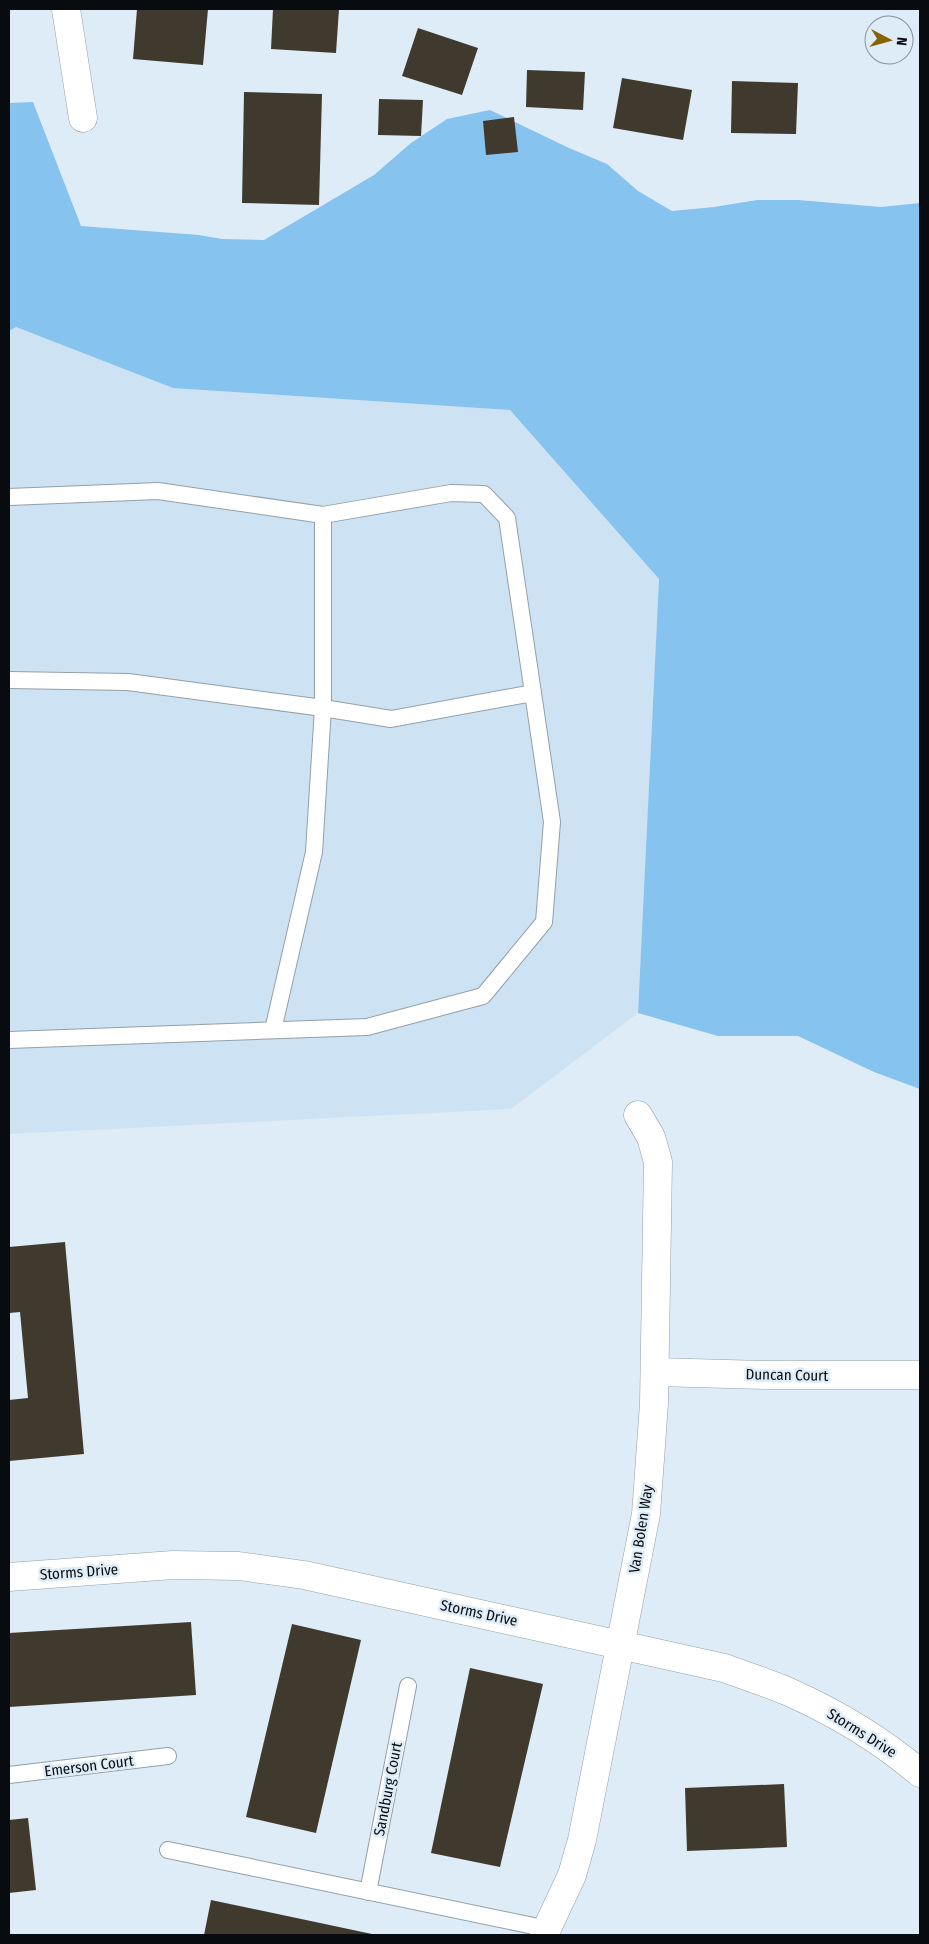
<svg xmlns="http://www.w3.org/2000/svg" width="929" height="1944" viewBox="0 0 929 1944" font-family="'Fira Sans Condensed',sans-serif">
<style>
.built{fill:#cde2f2}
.forest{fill:#87c3ef}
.building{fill:#403a2e}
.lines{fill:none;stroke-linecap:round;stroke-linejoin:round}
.lane-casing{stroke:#93a0aa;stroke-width:18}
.street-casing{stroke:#93a0aa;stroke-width:29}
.lane{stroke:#fff;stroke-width:16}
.street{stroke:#fff;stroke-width:28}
.labels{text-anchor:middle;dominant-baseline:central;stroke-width:5;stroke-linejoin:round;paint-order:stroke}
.street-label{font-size:15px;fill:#080c10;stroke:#deecf7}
</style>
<rect width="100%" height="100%" fill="#deecf7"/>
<polygon class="built" points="16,327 173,388 510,410 659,579 638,1013 511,1109 9,1134 9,331"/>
<polygon class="forest" points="33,102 81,226 199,235 222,239 264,240 374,175 411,143 447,119 490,110 569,148 607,164 638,191 672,211 714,207 757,200 798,200 881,207 920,203 920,1089 874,1072 798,1036 718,1036 638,1013 659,579 510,410 173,388 16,327 9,331 9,103"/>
<g class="building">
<polygon points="137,9 208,9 203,65 133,59"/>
<polygon points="273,9 339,9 336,53 271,49"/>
<polygon points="418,28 478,48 462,95 402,76"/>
<polygon points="527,70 585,72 583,110 526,107"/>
<polygon points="622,78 692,90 683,140 613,128"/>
<polygon points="732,81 798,83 796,134 731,133"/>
<polygon points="244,92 322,94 319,205 242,203"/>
<polygon points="379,99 423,100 421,136 378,135"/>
<polygon points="514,117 518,152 486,155 483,121"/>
<polygon points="65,1242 84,1454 9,1461 9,1400 28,1398 20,1312 9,1313 9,1247"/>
<polygon points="191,1622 196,1695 9,1707 9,1633"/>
<polygon points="292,1624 361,1640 316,1833 246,1817"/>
<polygon points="470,1668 543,1684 500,1867 431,1853"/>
<polygon points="784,1784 787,1847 687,1851 685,1788"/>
<polygon points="28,1818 36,1890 9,1893 9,1820"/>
<polygon points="211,1900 372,1934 372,1935 204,1935"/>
</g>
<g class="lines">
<defs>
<g id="lane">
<polyline points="9,497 158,491 323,515 323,708 391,719 533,693 552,822 544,922 483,996 367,1027 9,1040"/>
<polyline points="323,515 451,493 484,494 507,518 533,693"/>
<polyline points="9,680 128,682 323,708 314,852 273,1030"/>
<polyline points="9,1775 168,1756"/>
<polyline points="168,1850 548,1929"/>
<polyline points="368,1892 408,1686"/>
</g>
<g id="street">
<polyline points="66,9 83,118"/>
<polyline points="655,1372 768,1375 920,1375"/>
<path d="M9,1577L173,1565L239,1566L304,1575L724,1668C746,1676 768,1683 789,1692C836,1713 881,1740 920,1773"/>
<polyline points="544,1935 572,1875 582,1840 646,1514 654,1404 658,1162 651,1137 638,1115"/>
</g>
</defs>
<use href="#lane" class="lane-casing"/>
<use href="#street" class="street-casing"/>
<use href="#lane" class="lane"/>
<use href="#street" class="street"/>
</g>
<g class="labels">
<g class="street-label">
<text transform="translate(787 1375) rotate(1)">Duncan Court</text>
<text transform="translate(641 1529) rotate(-81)">Van Bolen Way</text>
<text transform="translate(79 1572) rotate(-4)">Storms Drive</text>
<text transform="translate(479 1613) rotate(12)">Storms Drive</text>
<text transform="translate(862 1733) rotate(32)">Storms Drive</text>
<text transform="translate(89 1766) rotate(-7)">Emerson Court</text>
<text transform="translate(388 1789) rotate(-79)">Sandburg Court</text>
</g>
</g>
<rect width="929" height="1944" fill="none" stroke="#080c10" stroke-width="20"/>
<g transform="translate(889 40) rotate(96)"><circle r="24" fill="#deecf7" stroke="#88929b"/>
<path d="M0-4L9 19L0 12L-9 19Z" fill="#866500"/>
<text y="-8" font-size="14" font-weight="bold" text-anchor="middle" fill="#080c10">N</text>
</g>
</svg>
